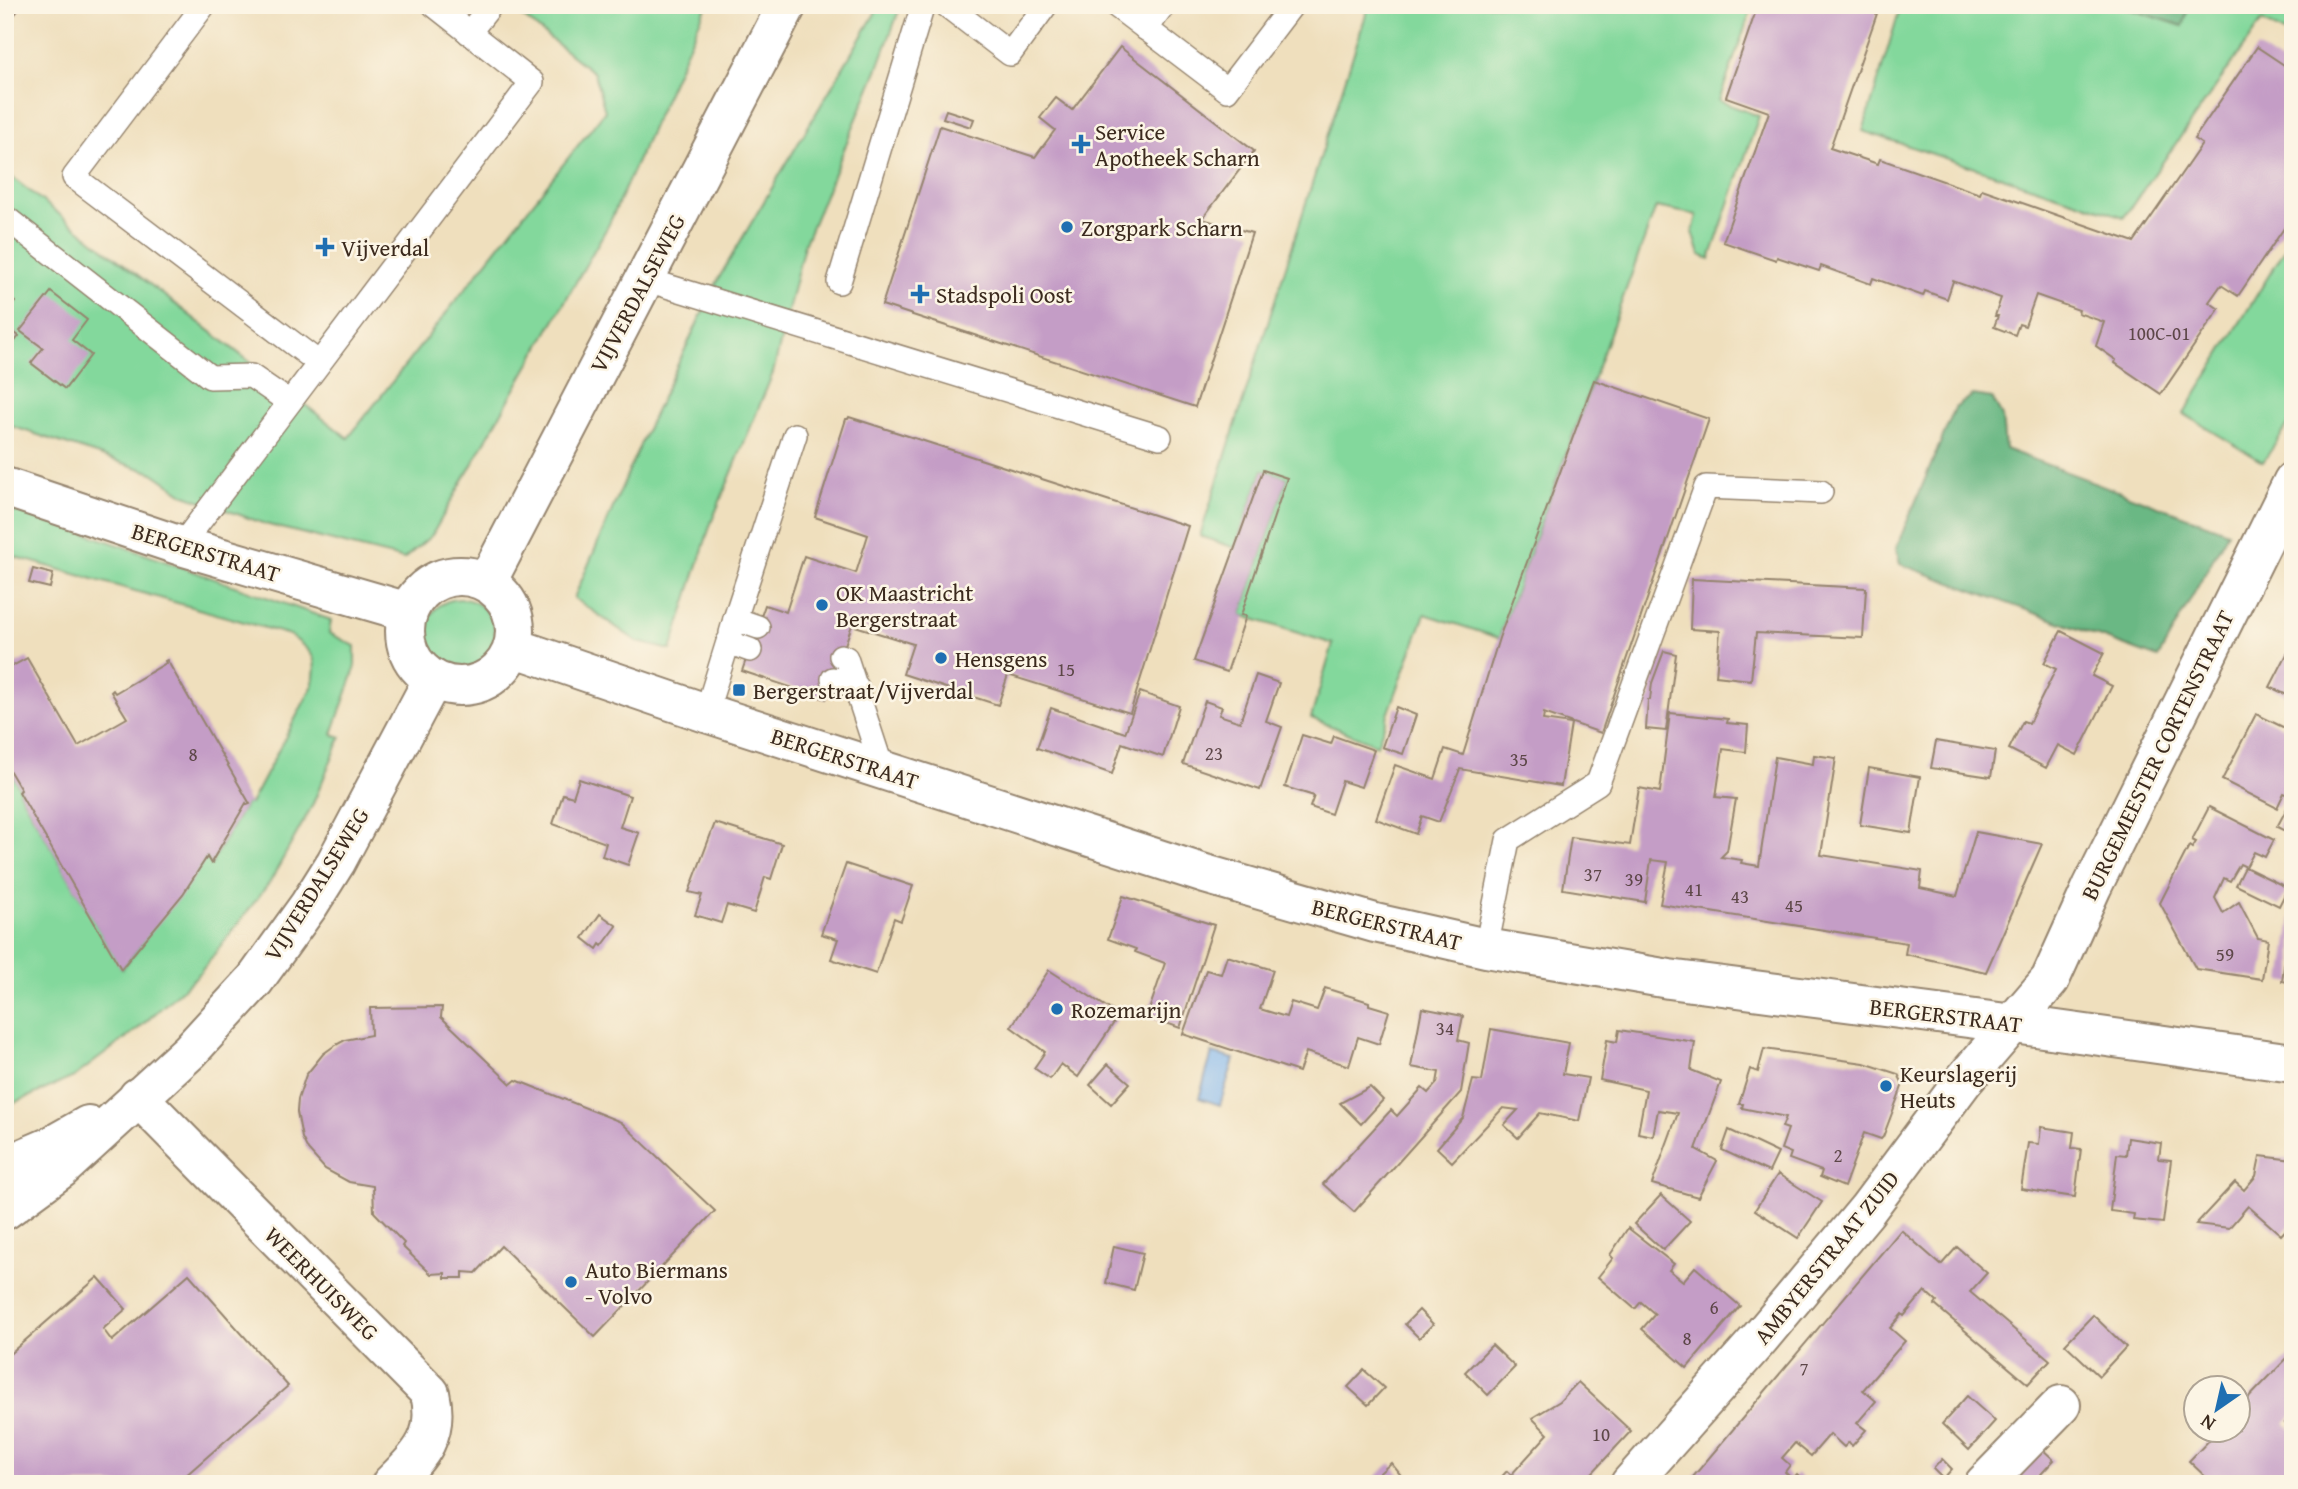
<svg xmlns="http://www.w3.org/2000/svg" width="2298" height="1489" viewBox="0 0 2298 1489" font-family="'Gentium Book Plus',serif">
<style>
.green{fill:#83d89c;stroke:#5f815d;stroke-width:2}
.forest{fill:#6ab884;stroke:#527151;stroke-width:2}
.water{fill:#7fb5ee;stroke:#5d7086;stroke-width:2}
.building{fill:#c49dc6}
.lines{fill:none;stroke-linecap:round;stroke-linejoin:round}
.lane-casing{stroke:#95846e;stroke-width:26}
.street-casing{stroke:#95846e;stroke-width:42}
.secondary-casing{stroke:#95846e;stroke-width:42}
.lane{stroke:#fff;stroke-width:23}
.street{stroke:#fff;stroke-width:38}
.secondary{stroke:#fff;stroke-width:38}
.poi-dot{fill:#1f6fb2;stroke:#fcf5e5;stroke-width:2.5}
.labels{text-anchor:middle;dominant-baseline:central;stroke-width:5;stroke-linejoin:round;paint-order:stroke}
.number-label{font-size:19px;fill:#5d4748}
.poi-label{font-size:23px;fill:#3b2a1e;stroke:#fcf5e5;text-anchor:start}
.street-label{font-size:23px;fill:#3b2a1e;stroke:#fcf5e5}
</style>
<rect width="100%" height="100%" fill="#fcf5e5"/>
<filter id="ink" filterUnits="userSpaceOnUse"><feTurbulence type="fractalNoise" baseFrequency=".0143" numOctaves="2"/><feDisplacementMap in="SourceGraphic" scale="14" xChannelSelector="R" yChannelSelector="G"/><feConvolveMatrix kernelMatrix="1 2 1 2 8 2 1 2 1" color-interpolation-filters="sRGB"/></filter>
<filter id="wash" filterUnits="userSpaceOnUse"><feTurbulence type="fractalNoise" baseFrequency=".00686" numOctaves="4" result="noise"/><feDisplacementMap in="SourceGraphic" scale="28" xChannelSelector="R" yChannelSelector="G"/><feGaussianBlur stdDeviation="1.57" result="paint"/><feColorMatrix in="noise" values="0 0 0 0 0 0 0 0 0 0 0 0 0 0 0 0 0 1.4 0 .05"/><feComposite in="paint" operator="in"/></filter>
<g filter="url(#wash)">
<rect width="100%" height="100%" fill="#efdfbd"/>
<g class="green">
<polygon points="508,5 707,5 609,224 432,535 404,559 265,524 185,495 153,473 5,424 5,172 348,438 605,111 594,73"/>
<polygon points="880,5 901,5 878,68 804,245 773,373 711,523 671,650 638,642 574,598 647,429 720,276"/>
<polygon points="1369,5 1753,5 1719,101 1759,116 1710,259 1700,255 1693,232 1697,215 1656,207 1499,638 1425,614 1377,745 1311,718 1333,644 1241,615 1287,478 1263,470 1235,548 1200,536"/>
<polygon points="1901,5 2118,5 2182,26 2189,5 2293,5 2293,38 2262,21 2124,217 1863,131"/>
<polygon points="2293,236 2293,418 2263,462 2184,414"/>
<path d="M5,508L68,527L331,620L329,633L355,646V669L332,734L341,737L312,806L270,882L199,974L139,1028L74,1077L5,1107V763L21,790L19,792L122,969L207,857L211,864L213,863L212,861L246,803L250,804L312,687C319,656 314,654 290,635L5,554Z"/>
<circle cx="460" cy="634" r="35"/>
</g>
<g class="forest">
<polygon points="2118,5 2189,5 2183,26"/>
<polygon points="1973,395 1992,398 2002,416 2005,449 2228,532 2158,658 1900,564 1896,548 1955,408"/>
</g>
<polygon class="water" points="1212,1053 1234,1059 1220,1105 1199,1098"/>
<g id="blocks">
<g class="building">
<polygon points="5,5 22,5 5,27"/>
<polygon points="1758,5 1880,5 1830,148 1878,164 1880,159 1980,194 1982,189 2134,242 2202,144 2194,139 2257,47 2293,71 2293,215 2238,296 2221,285 2209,302 2219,309 2161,394 2115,363 2116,360 2096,346 2104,322 2078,313 2079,310 2036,295 2025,326 2019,324 2015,335 1994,327 1998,316 1995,316 2001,298 1953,281 1947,299 1925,291 1923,296 1873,278 1871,284 1821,266 1819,271 1777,257 1776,260 1723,242 1769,112 1726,97"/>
<polygon points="1120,47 1254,151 1202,219 1252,233 1195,407 882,305 940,126 1035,157 1055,130 1040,118 1056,98 1072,110"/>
<polygon points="946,110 974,119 971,127 943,118"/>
<polygon points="51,292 87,320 72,340 91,355 65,389 31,363 43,348 20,331"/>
<polygon points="5,294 15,302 5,314"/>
<polygon points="5,326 19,336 5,354"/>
<polygon points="1594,380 1709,419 1601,733 1544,713 1543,720 1571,724 1561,786 1460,769 1439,822 1422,816 1416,834 1376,819 1395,765 1435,779 1445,749 1463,755 1499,638"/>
<polygon points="849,417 1188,526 1130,713 1008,675 998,705 903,674 913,644 852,625 826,699 742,671 765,605 786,612 804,556 856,573 868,535 815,517 846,419 848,419"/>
<polygon points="1263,470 1287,478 1241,615 1246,616 1227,672 1194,661"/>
<polygon points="33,569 53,574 50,588 29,583"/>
<polygon points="1692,579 1866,588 1863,638 1756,633 1751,680 1716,676 1720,631 1690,629"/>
<polygon points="2061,631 2104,653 2092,676 2112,686 2077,755 2058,745 2046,768 2009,749 2023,721 2029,723 2056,669 2044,663"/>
<polygon points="1664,651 1676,654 1666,731 1646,729 1648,700 1650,700 1652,683"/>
<polygon points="2287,654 2293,657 2293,698 2270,687"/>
<polygon points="27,658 78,746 127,718 111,692 113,690 115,693 166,663 165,661 167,660 250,804 247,805 246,803 212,861 213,863 211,864 207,857 183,894 121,969 19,792 21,790 5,763 5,670"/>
<polygon points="1256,675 1279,683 1266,721 1282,727 1260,790 1183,764 1205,701 1222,707 1219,715 1240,722"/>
<polygon points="1140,692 1179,706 1163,757 1122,743 1112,774 1037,748 1051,708 1125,733"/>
<polygon points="1396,707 1416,715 1403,754 1382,747"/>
<polygon points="1670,713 1728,719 1727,723 1748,725 1746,752 1723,749 1716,797 1736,799 1727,851 1721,857 1742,860 1741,863 1759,866 1775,757 1813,764 1814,755 1836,758 1821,855 1922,871 1920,888 1957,896 1976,832 2042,844 1986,972 1905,954 1907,943 1660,904 1668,862 1651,860 1645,902 1563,889 1571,837 1630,845 1639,788 1660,792"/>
<polygon points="2256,714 2293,732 2293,792 2291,796 2284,793 2277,808 2222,780"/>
<polygon points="1302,735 1331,744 1334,736 1374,750 1361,787 1342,781 1331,814 1310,807 1314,796 1285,787"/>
<polygon points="1936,741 1995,751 1991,777 1931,768"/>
<polygon points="1869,768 1920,777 1911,833 1860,825"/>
<polygon points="579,779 630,796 620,827 639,833 628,865 602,856 606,843 553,824 563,794 573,797"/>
<polygon points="2209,807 2274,840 2265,857 2254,852 2246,867 2240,864 2230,881 2224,878 2215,898 2223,913 2239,902 2258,938 2268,940 2262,979 2196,969 2160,903 2189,846 2192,848 2196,842 2192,840"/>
<polygon points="2287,808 2293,810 2293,835 2277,827"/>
<polygon points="715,823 782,844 771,879 765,877 754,913 727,905 721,923 695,915 702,895 689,892"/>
<polygon points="846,864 913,886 901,921 894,918 876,974 831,959 838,939 821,934"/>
<polygon points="2245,867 2288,888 2279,906 2236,885"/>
<polygon points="1123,896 1214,925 1180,1028 1147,1016 1165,963 1135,952 1136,949 1108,939"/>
<polygon points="600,914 617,926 602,946 600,944 597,949 583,938"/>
<polygon points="2291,918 2293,918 2293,983 2282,981"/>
<polygon points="1227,956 1273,970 1260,1009 1286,1017 1291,1002 1317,1010 1325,988 1369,1002 1369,1005 1389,1011 1379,1044 1358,1037 1349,1066 1306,1052 1299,1072 1183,1034 1206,970 1221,974"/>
<polygon points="1049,970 1119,1015 1078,1077 1061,1064 1050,1079 1034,1068 1045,1052 1011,1027"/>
<polygon points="442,1007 441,1017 511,1084 516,1080 621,1122 715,1211 595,1337 501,1246 476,1273 463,1272 463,1278 445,1278 445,1273 431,1274 402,1246 404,1243 374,1212 373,1186 349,1182 325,1169 308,1150 302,1138 297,1112 298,1099 306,1075 323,1054 334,1046 345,1040 371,1035 370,1008"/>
<polygon points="1422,1008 1463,1016 1458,1040 1469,1043 1461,1092 1354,1212 1323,1184 1391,1110 1397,1116 1422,1088 1428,1093 1437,1083 1439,1072 1411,1067"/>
<polygon points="1491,1029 1569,1043 1563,1074 1588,1078 1579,1121 1540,1113 1518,1138 1504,1125 1518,1110 1503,1108 1452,1162 1437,1148 1463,1118 1473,1080 1482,1081"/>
<polygon points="1619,1030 1695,1042 1691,1070 1721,1082 1696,1149 1717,1161 1698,1197 1652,1184 1678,1113 1658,1110 1653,1136 1638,1133 1646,1090 1600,1080 1607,1040 1617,1042"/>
<polygon points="1764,1049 1864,1063 1898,1074 1903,1084 1883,1137 1881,1139 1864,1133 1844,1187 1820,1177 1822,1171 1789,1159 1791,1153 1781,1149 1788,1129 1782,1127 1786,1117 1742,1108 1743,1104 1739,1104 1750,1069 1758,1072"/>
<polygon points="1108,1064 1130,1083 1111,1104 1090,1085"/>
<polygon points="1370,1087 1383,1100 1361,1124 1340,1103"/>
<polygon points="2041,1127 2074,1132 2072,1148 2081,1149 2075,1197 2021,1189 2028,1143 2039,1144"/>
<polygon points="1729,1130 1778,1153 1769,1172 1722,1150"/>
<polygon points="2128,1138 2161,1143 2159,1159 2171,1160 2163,1223 2133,1220 2134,1214 2110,1211 2117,1154 2126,1155"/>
<polygon points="2260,1156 2293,1160 2293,1222 2281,1235 2248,1206 2229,1228 2196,1224 2235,1182 2244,1190 2256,1176"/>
<polygon points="1778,1174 1822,1202 1798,1238 1755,1210"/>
<polygon points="1661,1195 1690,1221 1663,1250 1634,1224"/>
<polygon points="1628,1228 1674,1264 1669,1270 1683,1281 1695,1267 1740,1306 1687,1368 1642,1329 1655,1314 1641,1302 1635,1309 1598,1277 1613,1258 1610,1255"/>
<polygon points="1901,1230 1941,1265 1957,1247 1987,1273 1970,1292 2050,1360 2028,1384 1935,1305 1937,1302 1925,1291 1904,1316 1902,1314 1890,1328 1905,1341 1863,1390 1876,1401 1857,1423 1866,1430 1852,1446 1849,1442 1844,1447 1830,1434 1811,1456 1795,1443 1782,1458 1790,1465 1785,1472 1791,1478 1785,1484 1782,1481 1780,1484 1687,1484"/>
<polygon points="1114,1246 1143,1253 1134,1290 1106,1283"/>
<polygon points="189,1274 288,1386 176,1484 5,1484 5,1358 98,1277 126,1309 103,1329 112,1341"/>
<polygon points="1419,1310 1433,1324 1419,1338 1405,1324"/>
<polygon points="2093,1315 2126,1347 2099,1376 2065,1344"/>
<polygon points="1492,1345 1515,1367 1488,1395 1465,1372"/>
<polygon points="2293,1352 2293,1415 2285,1423 2293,1431 2293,1484 2213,1484 2189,1461 2219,1430 2238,1430 2238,1409"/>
<polygon points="1364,1370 1384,1388 1368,1405 1348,1387"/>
<polygon points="1578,1382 1631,1431 1582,1484 1495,1484 1507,1471 1511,1475 1548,1434 1532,1418 1560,1401"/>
<polygon points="1967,1396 1995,1421 1969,1450 1942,1424"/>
<polygon points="2039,1446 2054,1460 2032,1484 2004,1484"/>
<polygon points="1942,1459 1952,1469 1943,1479 1933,1469"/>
<polygon points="1391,1463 1408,1484 1379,1484 1374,1478"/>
<polygon points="1797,1474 1807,1484 1788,1484"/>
</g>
</g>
</g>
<g filter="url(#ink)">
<use href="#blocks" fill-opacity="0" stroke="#95846e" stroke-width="2"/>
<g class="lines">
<defs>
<g id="lane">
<polyline points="204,5 74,177 319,363"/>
<polyline points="946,5 1010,54 1046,5"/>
<polyline points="1115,5 1227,90 1292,5"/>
<polyline points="1146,29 1164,5"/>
<polyline points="469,33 491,5"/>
<polyline points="5,217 210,377 251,376 289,402"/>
<polyline points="644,279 1160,437"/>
<polyline points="839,282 923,5"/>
<polyline points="181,546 532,82 434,5"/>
<polyline points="735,619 795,435"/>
<polyline points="731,633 735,619 758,627"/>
<polyline points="841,656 846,658 883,771"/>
<polyline points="833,679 857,687"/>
<polyline points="706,713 728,642 750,650"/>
<polyline points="1486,948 1508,840 1598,783 1706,487 1821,492"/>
</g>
<g id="street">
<polyline points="5,487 181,546 408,612"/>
<path d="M138,1097L430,1393C440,1437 420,1455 391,1484"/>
<polyline points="1630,1484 1760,1338 1867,1210 1964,1080 2050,980 2092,887 2293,481"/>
<polyline points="1984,1484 2061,1405"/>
</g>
<g id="secondary">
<circle cx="460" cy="631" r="55"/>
<polyline points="487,582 787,5"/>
<polyline points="513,647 706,713 1205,874 1375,923 1486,948 1669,979 2014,1024 2293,1063"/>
<polyline points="5,1166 49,1147 88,1125"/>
<polyline points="5,1210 61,1169 190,1051 255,980 309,905 336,862 433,679"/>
</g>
</defs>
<use href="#lane" class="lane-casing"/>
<use href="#street" class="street-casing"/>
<use href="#secondary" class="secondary-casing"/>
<use href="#lane" class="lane"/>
<use href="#street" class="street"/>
<use href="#secondary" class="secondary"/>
</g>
</g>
<g class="poi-dot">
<path d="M1077.5 133.5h7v7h7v7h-7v7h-7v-7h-7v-7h7z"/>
<circle cx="1067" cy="227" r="7"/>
<path d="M321.5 236.5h7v7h7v7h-7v7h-7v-7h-7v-7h7z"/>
<path d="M916.5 283.5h7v7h7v7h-7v7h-7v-7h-7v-7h7z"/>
<circle cx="822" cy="605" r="7"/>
<circle cx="941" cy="658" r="7"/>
<rect x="732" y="683" width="14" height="14" rx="3.5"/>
<circle cx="1057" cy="1009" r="7"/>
<circle cx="1886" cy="1086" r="7"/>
<circle cx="571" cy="1282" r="7"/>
</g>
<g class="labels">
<g class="number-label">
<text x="2159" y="333">100C-01</text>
<text x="1066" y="669">15</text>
<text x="1214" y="753">23</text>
<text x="193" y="754">8</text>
<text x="1519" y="759">35</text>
<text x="1593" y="874">37</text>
<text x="1634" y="879">39</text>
<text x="1694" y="889">41</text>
<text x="1740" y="896">43</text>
<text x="1794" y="905">45</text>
<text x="2225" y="954">59</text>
<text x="1445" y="1028">34</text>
<text x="1838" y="1155">2</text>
<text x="1714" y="1307">6</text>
<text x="1687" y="1338">8</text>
<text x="1804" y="1368">7</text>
<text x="1601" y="1434">10</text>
</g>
<g class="poi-label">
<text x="1095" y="131">Service<tspan x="1095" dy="26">Apotheek Scharn</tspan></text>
<text x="1081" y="227">Zorgpark Scharn</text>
<text x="341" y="247">Vijverdal</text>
<text x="936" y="294">Stadspoli Oost</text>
<text x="836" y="592">OK Maastricht<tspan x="836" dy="26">Bergerstraat</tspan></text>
<text x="955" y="658">Hensgens</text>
<text x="753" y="690">Bergerstraat/Vijverdal</text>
<text x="1071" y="1009">Rozemarijn</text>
<text x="1900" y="1073">Keurslagerij<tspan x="1900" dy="26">Heuts</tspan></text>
<text x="585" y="1269">Auto Biermans<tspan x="585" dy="26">- Volvo</tspan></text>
</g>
<g class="street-label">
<text transform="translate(637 293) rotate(-62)">VIJVERDALSEWEG</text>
<text transform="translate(206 552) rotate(17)">BERGERSTRAAT</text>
<text transform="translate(2157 755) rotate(-64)">BURGEMEESTER CORTENSTRAAT</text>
<text transform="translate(845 758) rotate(18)">BERGERSTRAAT</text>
<text transform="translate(316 884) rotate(-58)">VIJVERDALSEWEG</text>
<text transform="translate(1387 924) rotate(14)">BERGERSTRAAT</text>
<text transform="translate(1946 1015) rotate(7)">BERGERSTRAAT</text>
<text transform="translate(1826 1257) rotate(-51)">AMBYERSTRAAT ZUID</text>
<text transform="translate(322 1283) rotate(45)">WEERHUISWEG</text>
</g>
</g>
<rect width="2298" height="1489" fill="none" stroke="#fcf5e5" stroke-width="28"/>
<g transform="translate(2217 1409) rotate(214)"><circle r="33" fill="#fcf5e5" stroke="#afa495" stroke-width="2"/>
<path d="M0-5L12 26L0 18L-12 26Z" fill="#1f6fb2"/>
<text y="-10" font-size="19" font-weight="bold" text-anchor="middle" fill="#3b2a1e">N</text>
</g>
</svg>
